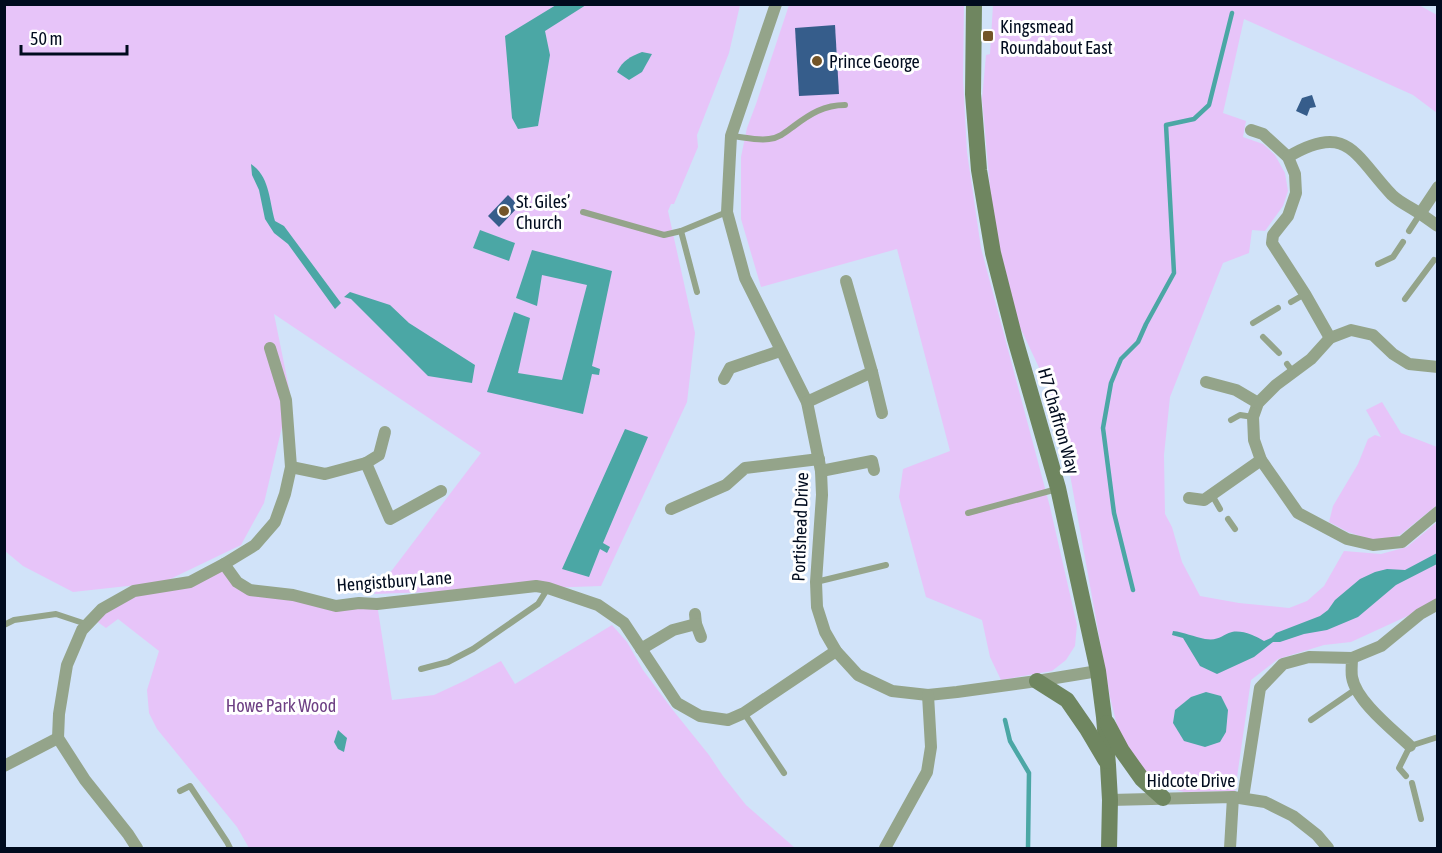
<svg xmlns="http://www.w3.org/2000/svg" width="1442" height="853" viewBox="0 0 1442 853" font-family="'Asap Condensed',sans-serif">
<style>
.green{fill:#e7c4f9}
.water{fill:#4ba7a5}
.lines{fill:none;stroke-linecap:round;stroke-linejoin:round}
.stream{stroke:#4ba7a5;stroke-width:4.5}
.building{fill:#365d8b}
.lane{stroke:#94a48a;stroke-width:6}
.street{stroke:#94a48a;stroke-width:12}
.secondary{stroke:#6f8660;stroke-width:16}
.poi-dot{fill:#735529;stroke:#fff;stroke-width:2}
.labels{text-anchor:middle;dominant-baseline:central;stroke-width:6;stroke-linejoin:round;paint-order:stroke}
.poi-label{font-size:18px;fill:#000b1e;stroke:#fff;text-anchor:start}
.street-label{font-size:18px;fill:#000b1e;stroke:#fff}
.park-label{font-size:18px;fill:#6e4084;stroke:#fff}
</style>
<rect width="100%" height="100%" fill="#d1e3f9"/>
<g class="green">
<polygon points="1417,4 1437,15 1437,113 1413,95 1244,19 1223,113 1246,121 1243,137 1263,144 1275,155 1285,173 1288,191 1283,206 1265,231 1252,230 1249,253 1223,263 1170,397 1164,455 1165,514 1172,527 1182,562 1200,596 1239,603 1289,608 1307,601 1324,586 1344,551 1381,554 1407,547 1437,522 1438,602 1351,642 1324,645 1278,659 1251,680 1235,791 1184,792 1153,783 1136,765 1117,726 1110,697 1058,408 1019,325 993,221 982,99 986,55 990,54 993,5"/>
<polygon points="4,5 740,5 729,53 697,135 698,147 674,204 671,204 668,211 695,333 687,402 601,586 374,594 481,453 274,314 290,393 264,503 241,545 164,582 73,592 23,566 5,551"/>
<polygon points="789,5 964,5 963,79 967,152 981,248 1050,507 1077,625 1075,646 1066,660 1052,671 1001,680 990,657 982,620 926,597 899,497 903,469 950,451 897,249 761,287 741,219 741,157 747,128 756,104"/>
<polygon points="1382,402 1401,433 1437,447 1437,505 1400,535 1385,539 1368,539 1348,532 1329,522 1333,506 1358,464 1368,439 1375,435 1381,437 1366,410"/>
<polygon points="224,564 237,582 336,606 377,604 392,700 434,695 464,681 501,661 515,684 612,625 627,642 643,670 672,709 709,755 723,776 746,805 795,848 249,848 237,827 157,729 149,713 147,690 159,651 118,619 106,628 92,618 134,591 190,582"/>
</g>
<g class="water">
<polygon points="556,5 586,5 545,31 550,55 538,126 518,129 512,118 505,36"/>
<path d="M642,52L652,54L642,72L629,80L617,72C623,60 630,57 642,52Z"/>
<path d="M251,164C270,177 269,200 275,221L284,226L341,303L335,309L288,244L274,233L265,219L259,190L252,175Z"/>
<polygon points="480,230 515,243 509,261 473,248"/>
<polygon points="532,250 612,271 592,366 600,369 599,375 592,374 583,414 487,392 514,312 530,318 518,373 562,380 587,285 542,275 537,306 516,298"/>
<polygon points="350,292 390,305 409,323 475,365 472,383 428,376 351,299 344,297"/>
<polygon points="625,429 648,437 603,543 610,547 607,553 600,549 589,577 562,569"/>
<path d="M1437,553V564L1396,585L1358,617L1327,630L1304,634L1280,642H1273L1254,657L1217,674L1200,666L1183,638L1172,635L1173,631C1184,632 1194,637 1205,639C1220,641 1221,635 1232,632C1243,630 1255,636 1264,641L1271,638L1276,633L1320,616L1328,610L1335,600L1360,579L1375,572L1387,569L1405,570Z"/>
<polygon points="1206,692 1221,696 1228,710 1226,732 1220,742 1205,747 1184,741 1173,723 1175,710 1191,697"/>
<polygon points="338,730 347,738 344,752 338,749 334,742"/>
</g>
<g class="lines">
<g class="stream">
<polyline points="1133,590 1114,513 1103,428 1111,383 1121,359 1138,342 1146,324 1174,273 1166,125 1194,119 1209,105 1232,13"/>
<polyline points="1005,720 1010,741 1029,773 1028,848"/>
</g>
</g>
<g class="building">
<polygon points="835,25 839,94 799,96 795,28"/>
<polygon points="1312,95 1316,107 1310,108 1307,116 1296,111 1302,98"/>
<polygon points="508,195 519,206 499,227 488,216"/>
</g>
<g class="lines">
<g class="lane">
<path d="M732,136C743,137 758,141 769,139C779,138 786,132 794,126C810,114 824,105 845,105"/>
<polyline points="583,212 664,235 681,231 727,212"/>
<polyline points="681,231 697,292"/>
<polyline points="1409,231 1420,214"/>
<polyline points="1378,264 1393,257 1403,242"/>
<polyline points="1405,299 1434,260"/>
<polyline points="1291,302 1305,294"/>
<polyline points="1253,323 1278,308"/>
<polyline points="1263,337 1279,353"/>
<polyline points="1287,364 1293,372"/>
<polyline points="1231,420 1240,415 1253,417"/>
<polyline points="1212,495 1220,509"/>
<polyline points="968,513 1057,489"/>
<polyline points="1228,519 1235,529"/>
<polyline points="816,582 886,565"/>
<polyline points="4,625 14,620 56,614 86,624"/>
<polyline points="421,669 448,662 473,649 538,604 548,588"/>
<polyline points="744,713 784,773"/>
<polyline points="1311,720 1356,689"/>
<polyline points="1406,776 1399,768 1410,746 1438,737"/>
<polyline points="1412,783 1421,819"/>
<polyline points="180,791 190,786 227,842 230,848"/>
</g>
<g class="street">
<polyline points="776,4 731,136 727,212 745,278 807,402 821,471 822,495 816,582 817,607 825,632 836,651 858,675 892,691 928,695 957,692 1037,681 1098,671"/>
<polyline points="1251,130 1263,134 1288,157 1295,174 1296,193 1288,216 1273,235 1272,243 1305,294 1330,338"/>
<path d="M1288,157C1348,121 1355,156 1392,195C1397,200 1404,204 1411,208C1420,213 1429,220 1438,226"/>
<polyline points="1420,214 1438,187"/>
<polyline points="1438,367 1409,364 1393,354 1373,335 1351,330 1330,338 1311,359 1276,385 1258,403 1253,417 1254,440 1261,460 1298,513 1347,539 1373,545 1402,542 1438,512"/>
<polyline points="872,372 882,413"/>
<polyline points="724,379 730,368 780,351"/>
<polyline points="1206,382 1236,390 1258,403"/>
<polyline points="807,402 872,372 846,281"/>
<polyline points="366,463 379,455 385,432"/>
<polyline points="291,467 325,474 366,463 390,519 441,491"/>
<polyline points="821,471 872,461 874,470"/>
<polyline points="1189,498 1204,500 1261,460"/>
<polyline points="671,509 726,485 745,468 819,459"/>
<polyline points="224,564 255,545 275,522 285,494 291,467 286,400 270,348"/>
<polyline points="695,614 696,624 701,637"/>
<polyline points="641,649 673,630 696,624"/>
<polyline points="1352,658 1381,646 1420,614 1438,604"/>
<polyline points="4,766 58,738"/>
<path d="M1243,798L1260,688L1283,664L1309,657L1352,658C1352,664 1351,671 1352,677C1356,701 1392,729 1410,746"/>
<polyline points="1110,800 1233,797 1265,802 1293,816 1317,835 1328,848"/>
<polyline points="137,848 128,834 85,780 58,738 59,714 67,665 82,630 102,609 134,591 190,582 224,564 237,582 250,590 293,595 336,606 359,603 377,604 536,586 548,588 598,605 624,623 677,703 700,716 728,720 744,713 836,651"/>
<polyline points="885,848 927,772 931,747 928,695"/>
<polyline points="1230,848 1233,797"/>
</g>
<g class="secondary">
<polyline points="974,4 973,94 979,170 993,253 1015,339 1058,488 1098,671 1104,717 1108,765 1110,800 1109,848"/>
<polyline points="1037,681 1067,700 1087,729 1106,761"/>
<polyline points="1107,723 1122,751 1142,779 1163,798"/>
</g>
</g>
<g class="poi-dot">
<rect x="982" y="30" width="12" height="12" rx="3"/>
<circle cx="817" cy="61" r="6"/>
<circle cx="504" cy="211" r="6"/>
</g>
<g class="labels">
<g class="poi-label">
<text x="1000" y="26">Kingsmead<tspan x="1000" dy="21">Roundabout East</tspan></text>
<text x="829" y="61">Prince George</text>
<text x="516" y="201">St. Giles’<tspan x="516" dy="21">Church</tspan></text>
</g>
<g class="street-label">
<text transform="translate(1059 421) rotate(74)">H7 Chaffron Way</text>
<text transform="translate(800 527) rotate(-88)">Portishead Drive</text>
<text transform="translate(394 581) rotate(-4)">Hengistbury Lane</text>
<text x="1191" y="780">Hidcote Drive</text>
</g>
<g class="park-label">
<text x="281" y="705">Howe Park Wood</text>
</g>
</g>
<rect width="1442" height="853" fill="none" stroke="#000b1e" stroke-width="12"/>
<path d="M21 45v9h106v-9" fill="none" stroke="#000b1e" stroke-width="3"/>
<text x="30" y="45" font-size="18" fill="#000b1e" stroke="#ffffff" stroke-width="4.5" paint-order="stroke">50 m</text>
</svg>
